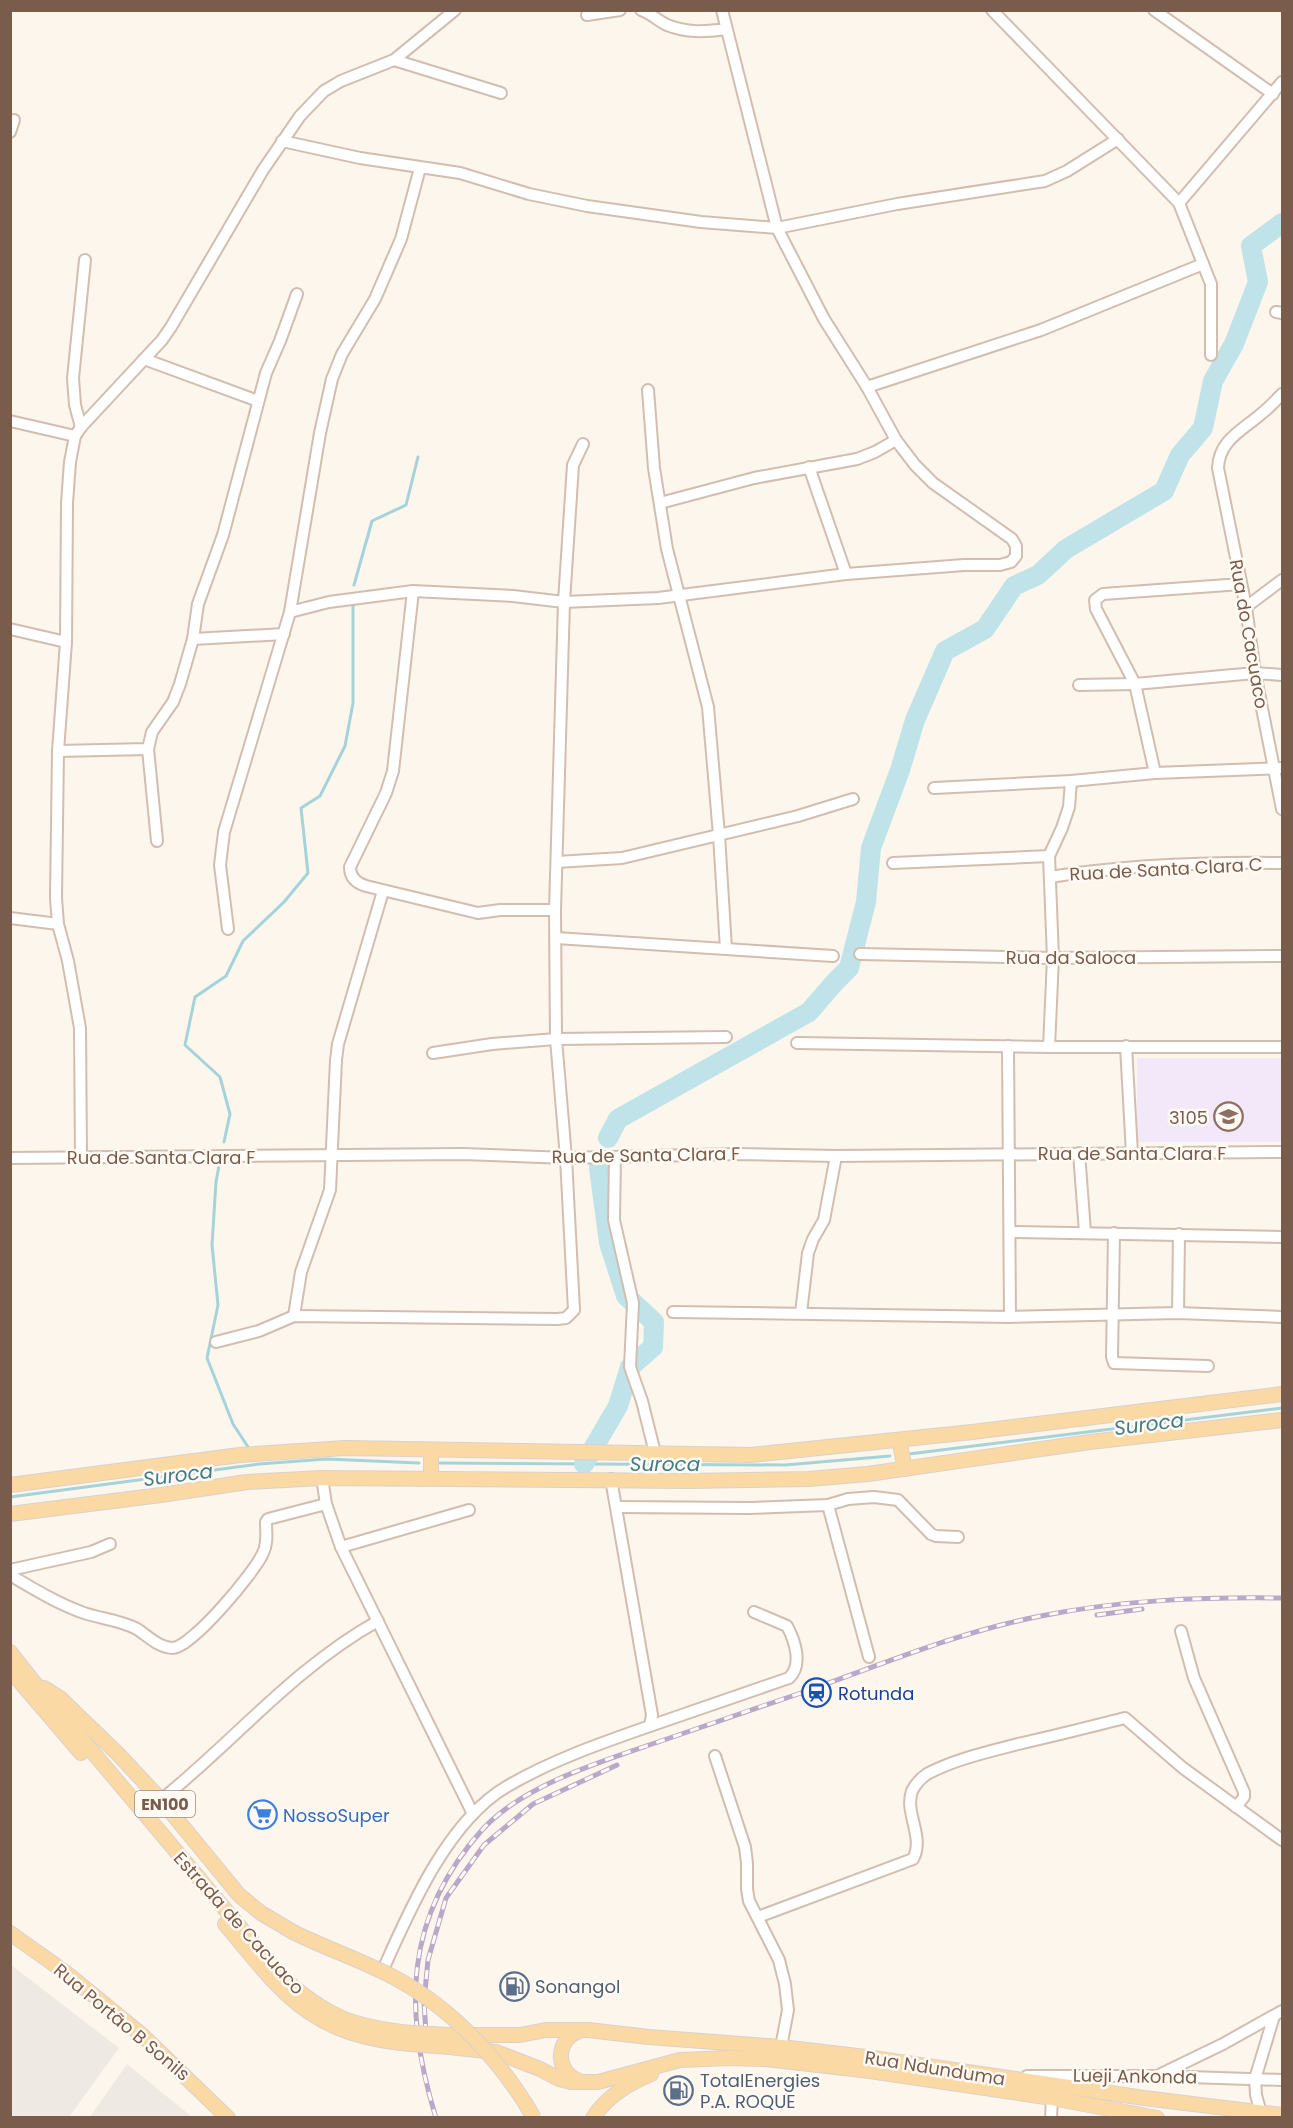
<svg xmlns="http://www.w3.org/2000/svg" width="1293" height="2128" viewBox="0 0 1293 2128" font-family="Poppins,sans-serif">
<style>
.industrial{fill:#efe9e4}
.education{fill:#f3e8fa}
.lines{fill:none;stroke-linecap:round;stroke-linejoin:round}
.stream{stroke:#a5d3da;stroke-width:3}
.river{stroke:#bfe3e8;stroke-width:20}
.minor-casing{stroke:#d1beb0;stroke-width:14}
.major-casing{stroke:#dad1cd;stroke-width:16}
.minor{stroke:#fff;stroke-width:10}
.major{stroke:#fbd9a5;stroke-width:14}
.rail-casing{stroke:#b9a8c9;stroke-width:5}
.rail{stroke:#fffaf3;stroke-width:3;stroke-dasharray:9;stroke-linecap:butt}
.major-bridge-casing{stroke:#dad1cd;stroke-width:16;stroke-linecap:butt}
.major-bridge{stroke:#fbd9a5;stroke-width:14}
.labels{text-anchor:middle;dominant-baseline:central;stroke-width:5;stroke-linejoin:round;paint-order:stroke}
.shield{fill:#fffaf3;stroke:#a28b7f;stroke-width:1.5}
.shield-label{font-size:16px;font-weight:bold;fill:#7a5c4d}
.street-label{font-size:18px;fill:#7a5c4d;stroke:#fffaf3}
.education-label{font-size:18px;fill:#785e54;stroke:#fffaf3;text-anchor:end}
.transit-label{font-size:18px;fill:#164399;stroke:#fffaf3;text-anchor:start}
.shop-label{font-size:18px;fill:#366cbe;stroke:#fffaf3;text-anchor:start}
.service-label{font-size:18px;fill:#4e5e75;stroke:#fffaf3;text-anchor:start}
.water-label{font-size:20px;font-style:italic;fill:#437c86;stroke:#fffaf3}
</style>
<rect width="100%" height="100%" fill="#fdf6ec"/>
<g class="industrial">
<polygon points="11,1965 119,2048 69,2117 11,2117"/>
<polygon points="127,2064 192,2117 90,2117"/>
</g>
<rect class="education" x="1137" y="1058" width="145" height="84"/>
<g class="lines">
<g class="stream">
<polyline points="354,585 372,521 406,505 418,457"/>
<polyline points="224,1142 230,1114 220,1077 185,1045 195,997 226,976 243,941 284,902 308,873 301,808 320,796 345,746 353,703 353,600"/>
<polyline points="220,1160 216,1182 212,1245 218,1305 207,1358 233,1424 250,1450"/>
<polyline points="909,1454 1282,1408"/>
<polyline points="440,1463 785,1465 890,1456"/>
<polyline points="10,1497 259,1464 327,1459 419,1463"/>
</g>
<g class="river">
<polyline points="608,1138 618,1119 809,1012 835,982 849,968 866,902 871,848 900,770 915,720 945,651 985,629 1014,586 1038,575 1066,549 1164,491 1180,455 1203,428 1213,381 1234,344 1258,282 1251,246 1282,223"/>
<polyline points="584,1464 618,1406 630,1367 653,1347 654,1322 626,1296 609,1243 599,1168"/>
</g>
<defs>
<g id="minor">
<path d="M641,10C651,13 658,21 667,25C687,33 705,32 726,29"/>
<polyline points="992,10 1179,203 1211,284 1211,355"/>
<polyline points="1154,10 1273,94"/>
<polyline points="587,15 620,10"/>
<polyline points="394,60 501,93"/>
<polyline points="10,132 14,120"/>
<polyline points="282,141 360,158 460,173 529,194 587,206 701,222 777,228 897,204 1045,181 1067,171 1118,139"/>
<polyline points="1179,203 1282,82"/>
<polyline points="1276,312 1282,313"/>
<polyline points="144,359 258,401"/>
<polyline points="867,387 1041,330 1203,264"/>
<polyline points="648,390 654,468 667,549 708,707 719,835 726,949"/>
<path d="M1282,394C1275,401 1269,408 1261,414C1243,430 1219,440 1218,468L1246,607L1255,673L1282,809"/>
<polyline points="10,421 75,436"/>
<polyline points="81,427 75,405 73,378 85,260"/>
<polyline points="809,467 846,574"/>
<polyline points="660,503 754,478 857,459 875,452 896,440"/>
<path d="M413,591L393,771L386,793L350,867C350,877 356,883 366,886L478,913L500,910H555"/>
<polyline points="1246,607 1282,580"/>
<polyline points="290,612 329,602 413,591 513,596 564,602 658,598 846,574 964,565 1000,565 1011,562 1016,556 1016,546 1012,539 933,483 915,465 896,440 867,387 824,319 777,228 722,10"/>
<polyline points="10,629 66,642"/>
<polyline points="193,639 284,634"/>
<polyline points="1079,685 1135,684 1255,673 1282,675"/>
<polyline points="148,749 157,841"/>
<polyline points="58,751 148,749 152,732 173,702 180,684 193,639 198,604 223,535 266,373 280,341 297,294"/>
<polyline points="1155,773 1135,684 1096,609 1095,600 1103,594 1241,584"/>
<polyline points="934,788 1071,781 1155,773 1282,768"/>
<polyline points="557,862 622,858 798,816 853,799"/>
<polyline points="893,863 1049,856"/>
<path d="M1050,877C1127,865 1205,862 1282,863"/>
<polyline points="10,918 58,924"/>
<polyline points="228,929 220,865 224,832 290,612 320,433 332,379 342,354 375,299 401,239 420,168"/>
<polyline points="556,938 833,956"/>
<polyline points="860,954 1053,958 1282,956"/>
<polyline points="797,1043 1049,1047 1282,1047"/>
<polyline points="1008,1046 1010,1317"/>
<polyline points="1126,1046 1132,1154"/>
<polyline points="1049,1047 1053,958 1049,856 1062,828 1069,807 1071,781"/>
<polyline points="433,1053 492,1044 556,1039 726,1037"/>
<polyline points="1079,1153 1085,1232"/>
<polyline points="615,1157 614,1220 633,1303 630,1367 642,1401 655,1453"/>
<polyline points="10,1158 463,1154 566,1158 737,1154 836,1156 1282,1152"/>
<polyline points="81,1158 80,1028 68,961 58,924 56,898 58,751 66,642 67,503 70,462 75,436 81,427 162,340 171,327 263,170 300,116 324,91 341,81 394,60 455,10"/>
<polyline points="1010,1232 1282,1237"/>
<polyline points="1114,1233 1112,1357 1114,1363 1208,1366"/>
<polyline points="673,1312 1010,1317 1178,1313 1282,1317"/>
<polyline points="801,1313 808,1253 813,1239 824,1220 836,1156"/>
<polyline points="1178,1313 1179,1234"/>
<polyline points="294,1316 301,1272 330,1190 336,1060 338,1044 383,891"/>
<polyline points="216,1342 259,1331 294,1316 557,1319 566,1318 574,1310 566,1158 556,1039 555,910 564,602 573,465 583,444"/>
<polyline points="322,1478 326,1504 341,1547 473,1814"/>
<polyline points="828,1505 869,1657"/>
<polyline points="617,1507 749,1508 828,1505 848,1499 874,1497 898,1500 931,1534 936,1536 958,1537"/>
<polyline points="341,1547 469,1510"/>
<polyline points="10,1570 91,1552 110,1544"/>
<path d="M10,1575C34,1589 58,1604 84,1613C102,1619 120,1620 137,1629C148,1636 159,1648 173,1648C192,1647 255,1572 263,1553C268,1543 266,1533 266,1522L268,1519L326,1504"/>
<polyline points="1181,1631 1194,1678 1244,1792 1244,1797 1236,1807"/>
<path d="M650,1726L789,1678C803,1665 795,1641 787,1626L754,1612"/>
<polyline points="715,1756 745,1847 747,1863 747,1889 749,1901 779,1960 785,1984 788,2010 781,2047"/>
<path d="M161,1800C234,1741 295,1667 378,1621"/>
<path d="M758,1917L913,1859C925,1837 904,1813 912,1791C915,1785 921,1778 927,1774C955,1759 988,1752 1018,1744C1054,1736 1089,1727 1125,1718L1183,1768L1282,1840"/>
<path d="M382,1972C409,1911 447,1822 506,1787C550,1761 601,1743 650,1726L652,1715L611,1479"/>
<polyline points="1161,2074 1223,2044 1282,2011"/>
<polyline points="1027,2076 1158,2076 1282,2080"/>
<polyline points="1261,2113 1256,2095 1255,2079 1274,2016"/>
<polyline points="1051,2118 1052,2098"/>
</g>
<g id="major">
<polyline points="899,1440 905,1469"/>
<polyline points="431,1478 431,1450"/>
<polyline points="10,1485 240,1455 345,1448 751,1455 972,1432 1282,1394"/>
<polyline points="10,1514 161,1495 247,1482 322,1478 689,1481 809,1479 868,1474 1090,1442 1282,1420"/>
<path d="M10,1652L32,1680L282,1977C327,2017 352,2027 412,2033"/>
<polyline points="10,1670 81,1753"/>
<polyline points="44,1688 60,1698 118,1754 161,1800 239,1895 261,1913 293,1932"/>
<path d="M225,1924C285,1996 310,2035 411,2044"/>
<polyline points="10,1933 65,1972 142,2035 228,2118"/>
<polyline points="449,2035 520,2035 546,2030 588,2030 649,2037 781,2047 866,2057 1144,2098 1282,2115"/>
<polyline points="449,2047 496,2052 540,2069 559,2079 571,2082 598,2082 680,2060 728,2058 766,2059 870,2071 1052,2098 1157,2118"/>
<path d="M579,2081C553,2071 556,2037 582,2030"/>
<path d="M593,2118C607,2096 628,2084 651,2074"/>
</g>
</defs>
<use href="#minor" class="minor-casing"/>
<use href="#major" class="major-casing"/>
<use href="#minor" class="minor"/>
<use href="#major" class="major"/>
<defs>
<g id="rail">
<polyline points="1097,1615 1142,1609"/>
<polyline points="426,2033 424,2002 428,1960 446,1898 484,1845 533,1804 617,1765"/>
<path d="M436,2118C403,2011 404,1917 482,1830C524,1784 603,1761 661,1741C707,1725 753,1709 798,1694C878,1666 957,1632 1041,1616C1121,1600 1201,1597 1282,1598"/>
</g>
</defs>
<use href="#rail" class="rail-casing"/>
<use href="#rail" class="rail"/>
<defs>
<g id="major-bridge">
<path d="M293,1932C327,1949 364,1961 397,1979C454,2010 502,2062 534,2118"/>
<polyline points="412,2033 449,2035"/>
<polyline points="411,2044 449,2047"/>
</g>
</defs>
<use href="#major-bridge" class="major-bridge-casing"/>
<use href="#major-bridge" class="major-bridge"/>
</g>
<defs>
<symbol id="school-ring" viewBox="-11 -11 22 22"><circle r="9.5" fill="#fffaf3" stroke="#8d6e63" stroke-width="1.5"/><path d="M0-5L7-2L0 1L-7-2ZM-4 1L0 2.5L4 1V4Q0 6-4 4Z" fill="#8d6e63"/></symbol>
<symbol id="station-ring" viewBox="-11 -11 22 22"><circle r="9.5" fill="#fffaf3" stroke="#1a4fb4" stroke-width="1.5"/><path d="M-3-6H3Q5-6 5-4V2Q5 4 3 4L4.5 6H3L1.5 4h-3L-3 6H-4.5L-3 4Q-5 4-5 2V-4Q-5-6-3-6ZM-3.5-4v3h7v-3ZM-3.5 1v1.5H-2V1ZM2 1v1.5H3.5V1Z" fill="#1a4fb4"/></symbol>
<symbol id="supermarket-ring" viewBox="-11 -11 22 22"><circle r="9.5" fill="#fffaf3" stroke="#3f7fe0" stroke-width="1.5"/><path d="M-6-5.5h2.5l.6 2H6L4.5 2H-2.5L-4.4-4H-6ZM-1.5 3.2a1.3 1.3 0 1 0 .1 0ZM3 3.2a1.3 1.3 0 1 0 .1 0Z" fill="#3f7fe0"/></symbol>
<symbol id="fuel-ring" viewBox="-11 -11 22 22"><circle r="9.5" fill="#fffaf3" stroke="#5c6f8a" stroke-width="1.5"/><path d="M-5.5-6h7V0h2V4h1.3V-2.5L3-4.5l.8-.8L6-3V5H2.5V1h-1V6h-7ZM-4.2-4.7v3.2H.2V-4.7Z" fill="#5c6f8a"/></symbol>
</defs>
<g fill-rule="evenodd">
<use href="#school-ring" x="1212" y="1100" width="33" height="33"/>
<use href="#station-ring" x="800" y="1676" width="33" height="33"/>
<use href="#supermarket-ring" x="246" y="1798" width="33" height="33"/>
<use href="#fuel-ring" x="498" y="1970" width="33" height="33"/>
<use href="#fuel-ring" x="662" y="2074" width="33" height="33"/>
</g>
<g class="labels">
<rect class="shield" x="135" y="1791" width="60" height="26" rx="4.5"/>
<g class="shield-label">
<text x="165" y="1804">EN100</text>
</g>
<g class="street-label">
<text transform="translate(1249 634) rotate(80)">Rua do Cacuaco</text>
<text transform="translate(1166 869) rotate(-3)">Rua de Santa Clara C</text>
<text x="1071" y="957">Rua da Saloca</text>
<text x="1132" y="1153">Rua de Santa Clara F</text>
<text transform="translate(646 1155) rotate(-1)">Rua de Santa Clara F</text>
<text x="161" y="1157">Rua de Santa Clara F</text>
<text transform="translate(239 1923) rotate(48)">Estrada de Cacuaco</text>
<text transform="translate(122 2022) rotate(40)">Rua Portão B Sonils</text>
<text transform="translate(935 2068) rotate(9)">Rua Ndunduma</text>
<text transform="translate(1135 2076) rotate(1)">Lueji Ankonda</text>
</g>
<g class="education-label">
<text x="1208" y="1117">3105</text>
</g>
<g class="transit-label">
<text x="838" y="1693">Rotunda</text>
</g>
<g class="shop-label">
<text x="283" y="1815">NossoSuper</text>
</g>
<g class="service-label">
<text x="535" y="1986">Sonangol</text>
<text x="700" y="2080">TotalEnergies<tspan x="700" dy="21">P.A. ROQUE</tspan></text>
</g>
<g class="water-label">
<text transform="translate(1149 1424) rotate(-7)">Suroca</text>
<text x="665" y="1464">Suroca</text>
<text transform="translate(178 1475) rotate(-7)">Suroca</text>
</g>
</g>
<rect width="1293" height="2128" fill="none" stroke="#7a5c4d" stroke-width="24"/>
</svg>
